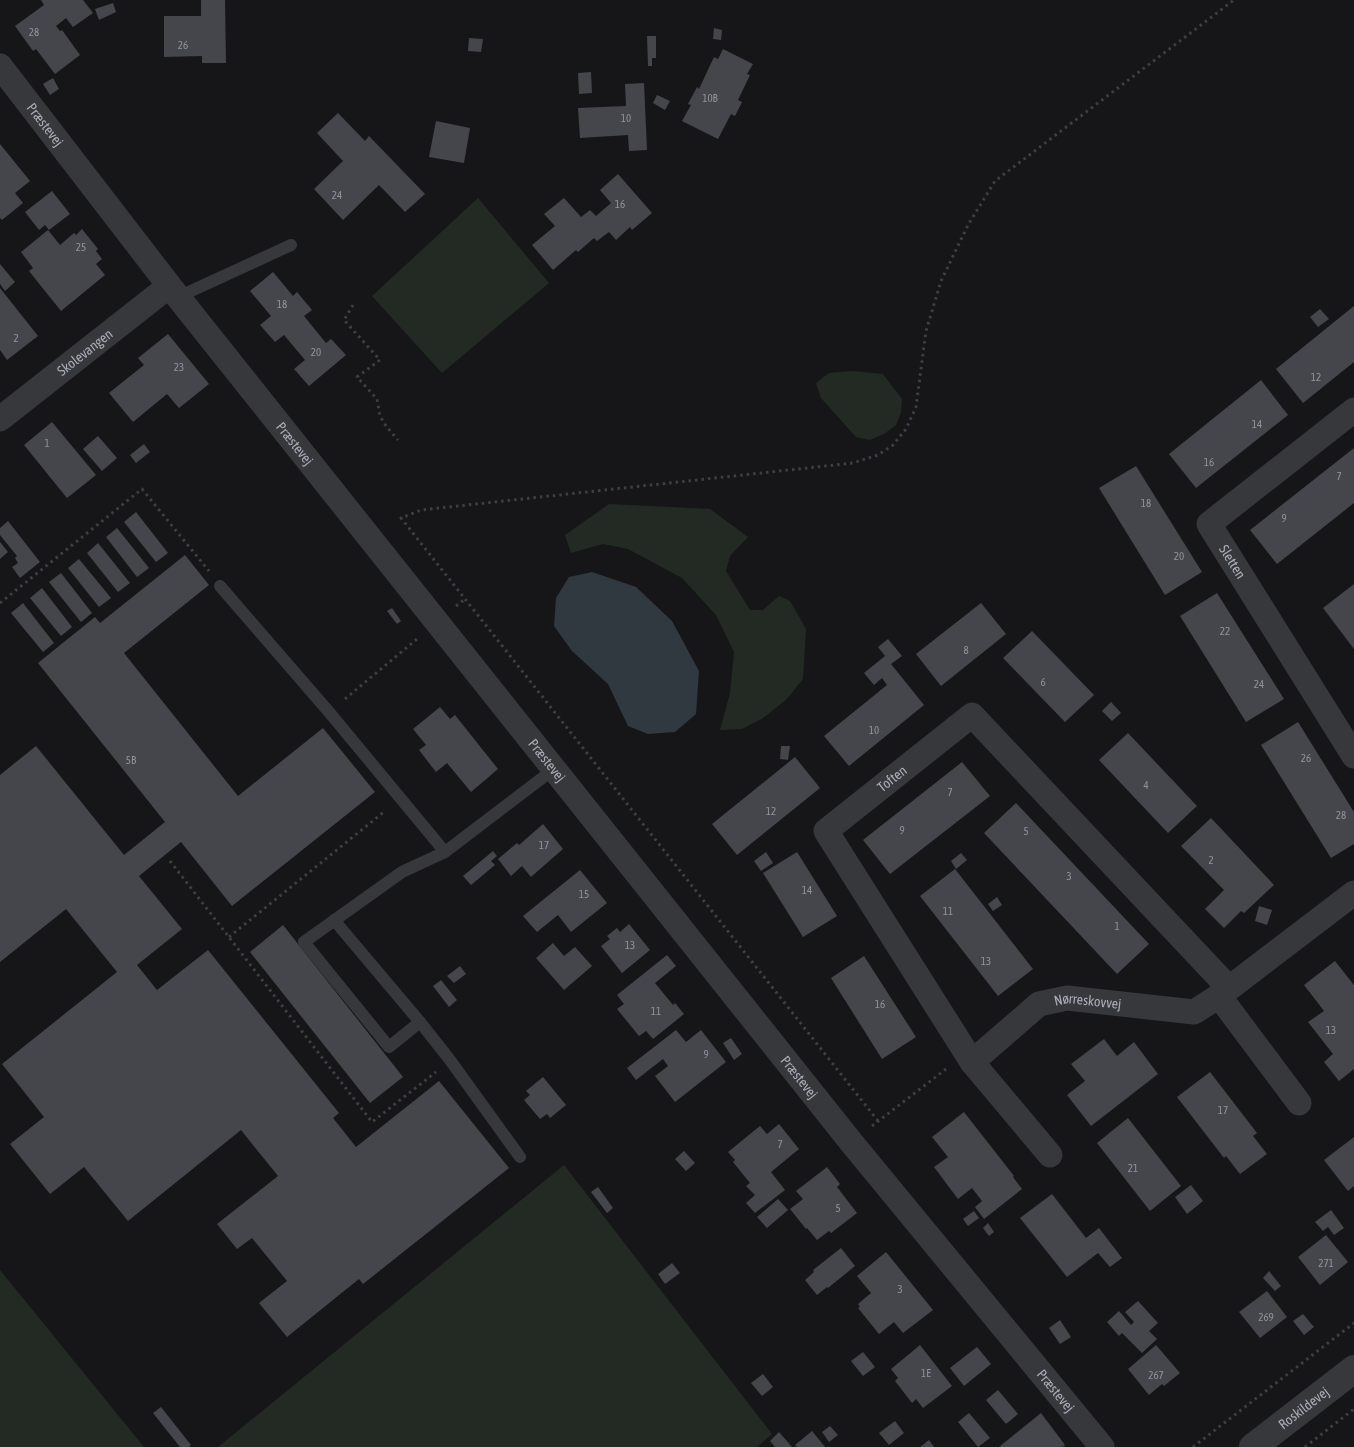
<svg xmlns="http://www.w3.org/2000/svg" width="1354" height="1447" viewBox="0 0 1354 1447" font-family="'Asap Condensed',sans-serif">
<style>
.green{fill:#232a24}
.water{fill:#303840}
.building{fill:#45464b}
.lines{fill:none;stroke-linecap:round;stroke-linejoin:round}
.path{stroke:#3e3f43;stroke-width:3;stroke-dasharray:2.5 4;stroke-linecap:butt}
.service{stroke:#37383c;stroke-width:12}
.minor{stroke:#37383c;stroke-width:25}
.tertiary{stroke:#37383c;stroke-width:28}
.labels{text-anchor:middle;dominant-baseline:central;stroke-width:5;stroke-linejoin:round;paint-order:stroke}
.number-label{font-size:11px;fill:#90939c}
.street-label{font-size:14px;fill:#a9adb7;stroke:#111113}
</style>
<rect width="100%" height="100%" fill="#161618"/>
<g class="green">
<polygon points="478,198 549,283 442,373 372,296"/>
<polygon points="853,371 883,374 902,399 901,413 896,425 884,434 870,440 856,437 821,398 816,383 829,373"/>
<polygon points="609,504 710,509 748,537 730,556 726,571 750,610 763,610 779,596 790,601 806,629 803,679 786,700 763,718 742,729 720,730 730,693 734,652 716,615 682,578 628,549 603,544 571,553 565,535"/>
<polygon points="564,1165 772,1434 757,1447 218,1447"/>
<polygon points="0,1270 144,1447 0,1447"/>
</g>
<polygon class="water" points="592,572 636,587 672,621 699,671 696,714 675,732 648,734 628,726 608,684 572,651 554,626 556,598 569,577"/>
<g class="building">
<polygon points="41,0 83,0 93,13 73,27 66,18 56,26 60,31 62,30 80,55 55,74 36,49 33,51 15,26 44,5"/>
<polygon points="201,0 225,0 226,63 202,63 202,56 164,57 164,16 201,16"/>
<polygon points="113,3 116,12 99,20 95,9"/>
<polygon points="714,28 722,30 721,40 713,39"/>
<polygon points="647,36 656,36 656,58 652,58 652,66 648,66"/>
<polygon points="469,38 483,39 481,52 468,51"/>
<polygon points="723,49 753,64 747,74 750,75 738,100 742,102 735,116 731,114 718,139 682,121 691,105 688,104 697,87 699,89 714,57 718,59"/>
<polygon points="591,72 592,93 579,94 578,73"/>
<polygon points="53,78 59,89 50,95 43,84"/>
<polygon points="644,83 647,150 629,151 628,135 580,138 578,108 626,106 625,84"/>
<polygon points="657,95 670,101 665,110 653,103"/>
<polygon points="338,113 365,141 369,136 425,194 405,212 379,185 343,220 314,189 343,161 317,133"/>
<polygon points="436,121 470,128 464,163 429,157"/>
<polygon points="0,144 30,181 15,193 23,203 2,220 0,218"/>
<polygon points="618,174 652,213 632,230 630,227 616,240 609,232 597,241 594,238 578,252 576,250 553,270 532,245 555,226 544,214 564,198 581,217 590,210 596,216 611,203 600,190"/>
<polygon points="52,191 70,214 49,230 45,225 39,230 25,212"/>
<polygon points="82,229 98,249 96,251 102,259 96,264 105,275 61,311 29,271 33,268 21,252 48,230 60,245 74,233 76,235"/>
<polygon points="0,264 15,282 5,291 0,284"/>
<polygon points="273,272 293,296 297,292 312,310 304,316 326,343 331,339 346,355 309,386 294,369 305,360 284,335 275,342 260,325 271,316 250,291"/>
<polygon points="0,288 38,336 7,360 0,350"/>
<polygon points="1354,306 1354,362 1303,403 1276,369"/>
<polygon points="1320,309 1329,319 1318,327 1310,317"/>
<polygon points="168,334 209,384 179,408 167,394 133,422 109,393 144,365 138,358"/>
<polygon points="1261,380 1288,415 1196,488 1169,454"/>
<polygon points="52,422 96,475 67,498 24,445"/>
<polygon points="98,436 117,458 102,471 83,449"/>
<polygon points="144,444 150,452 136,463 130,455"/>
<polygon points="1354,448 1354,503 1277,564 1250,530"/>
<polygon points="1136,466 1202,572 1165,595 1099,488"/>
<polygon points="136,512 168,553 156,562 124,522"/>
<polygon points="8,521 40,562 20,578 12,567 18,563 15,558 17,556 0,535 0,528"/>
<polygon points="117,528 149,568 137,577 106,537"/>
<polygon points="0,542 8,552 0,559"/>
<polygon points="98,543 130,583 118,592 87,553"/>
<polygon points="185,555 209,585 124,653 238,796 323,728 375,792 232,906 181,842 139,876 182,929 137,965 157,990 208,950 339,1113 333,1118 356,1147 439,1081 509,1168 363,1284 359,1279 287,1337 259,1303 287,1281 252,1238 237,1249 217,1224 278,1176 241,1130 128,1221 84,1167 50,1194 10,1144 44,1117 2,1064 117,972 66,909 0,962 0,775 36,746 124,855 165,822 38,663 95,617 100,623"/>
<polygon points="79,559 111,598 99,607 68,568"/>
<polygon points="61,573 92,613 81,622 49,582"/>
<polygon points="1354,584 1354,649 1323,608"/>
<polygon points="42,588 72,627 61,636 30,598"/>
<polygon points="1217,593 1284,699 1246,722 1180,616"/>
<polygon points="23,603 54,643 43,652 11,613"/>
<polygon points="981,603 1006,634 941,686 916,654"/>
<polygon points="392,608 401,621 397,624 387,611"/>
<polygon points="1032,631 1094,695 1065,722 1003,658"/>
<polygon points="888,639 902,656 891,664 924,705 849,766 824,736 887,685 882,678 874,685 864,673 885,656 878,647"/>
<polygon points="1111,702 1121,713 1112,721 1102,711"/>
<polygon points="440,707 450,719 455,715 498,769 471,792 447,763 436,772 419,750 426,745 413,729"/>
<polygon points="1298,722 1354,812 1354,844 1331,858 1261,745"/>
<polygon points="1128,733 1197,806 1168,833 1099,760"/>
<polygon points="781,746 790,746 788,760 780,759"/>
<polygon points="795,757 820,788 737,855 712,824"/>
<polygon points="962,762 990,796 890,874 863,840"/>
<polygon points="1016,803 1149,944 1117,974 984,833"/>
<polygon points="1211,818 1274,885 1244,913 1241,911 1224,928 1205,909 1224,890 1181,846"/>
<polygon points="543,824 563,849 531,877 522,866 511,876 498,859 517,843 519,845"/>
<polygon points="493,851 497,856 491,861 495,865 471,885 463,876"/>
<polygon points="766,852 773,863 761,871 754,861"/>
<polygon points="797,852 837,916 803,937 763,873"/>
<polygon points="961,853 967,860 956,869 951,861"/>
<polygon points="955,869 1033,969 998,996 920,896"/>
<polygon points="580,870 607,903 571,932 558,915 537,932 523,916"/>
<polygon points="997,897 1002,905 993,911 988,904"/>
<polygon points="1259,906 1272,910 1267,925 1255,921"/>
<polygon points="629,924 650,950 622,973 601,946 610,939 607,936 617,928 620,932"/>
<polygon points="283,925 403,1077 370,1103 250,952"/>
<polygon points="553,943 564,956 575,947 592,966 564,990 536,958"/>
<polygon points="667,955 676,966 655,983 673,1005 675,1003 684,1014 653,1039 646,1031 639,1036 617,1009 624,1004 617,995"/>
<polygon points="864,956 916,1037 882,1059 831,978"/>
<polygon points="1335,961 1354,985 1354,1069 1339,1081 1324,1062 1333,1054 1308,1022 1324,1011 1304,985"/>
<polygon points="460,966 466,974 454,983 447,976"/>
<polygon points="441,980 457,1000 449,1007 433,986"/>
<polygon points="676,1030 686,1042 701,1030 726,1062 675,1102 655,1076 668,1066 663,1059 636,1080 627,1068"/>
<polygon points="731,1038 742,1054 734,1060 723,1043"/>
<polygon points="1104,1039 1117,1056 1134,1042 1158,1074 1091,1126 1067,1095 1085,1081 1071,1064"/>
<polygon points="1210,1072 1257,1133 1253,1136 1267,1154 1240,1174 1226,1156 1224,1158 1177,1097"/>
<polygon points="543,1077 566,1105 550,1118 547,1114 540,1119 524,1100 530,1095 526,1091"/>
<polygon points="964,1112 1014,1176 1013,1177 1022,1189 984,1219 975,1207 982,1201 972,1188 958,1199 934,1167 948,1157 932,1137"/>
<polygon points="1128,1118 1181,1186 1150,1211 1097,1143"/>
<polygon points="779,1124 799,1149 771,1172 785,1190 755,1213 746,1203 755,1195 746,1186 750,1183 733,1162 735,1160 728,1152 760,1126 767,1134"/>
<polygon points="1354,1137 1354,1186 1348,1191 1324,1160"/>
<polygon points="684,1151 695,1163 686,1171 675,1159"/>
<polygon points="827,1167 840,1184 837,1187 857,1213 831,1233 829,1231 817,1240 807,1228 806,1229 790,1209 803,1199 796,1191"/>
<polygon points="1191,1185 1203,1201 1187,1214 1175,1197"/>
<polygon points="598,1187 613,1208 607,1213 591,1192"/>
<polygon points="1052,1194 1086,1238 1099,1228 1122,1258 1110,1267 1098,1253 1067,1277 1020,1218"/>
<polygon points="778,1199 788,1210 767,1228 757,1217"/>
<polygon points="1331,1210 1344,1228 1334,1235 1328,1227 1323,1231 1315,1222"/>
<polygon points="974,1211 979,1218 968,1226 963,1219"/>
<polygon points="988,1223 994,1232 989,1236 983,1228"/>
<polygon points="1326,1235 1348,1262 1320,1285 1298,1257"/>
<polygon points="841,1248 855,1266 828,1288 827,1287 817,1295 805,1280 814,1272 813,1270"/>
<polygon points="886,1252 933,1310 903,1333 894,1322 879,1334 858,1308 860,1307 858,1304 871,1293 857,1276"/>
<polygon points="672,1263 680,1273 665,1284 658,1274"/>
<polygon points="1269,1271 1281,1286 1275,1291 1263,1278"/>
<polygon points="1267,1291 1287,1317 1260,1338 1239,1312"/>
<polygon points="1138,1301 1158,1323 1149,1331 1157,1339 1142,1353 1122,1333 1119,1336 1107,1322 1119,1311 1131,1325 1134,1322 1125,1312"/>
<polygon points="1303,1314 1314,1327 1304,1335 1293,1321"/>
<polygon points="1060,1320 1071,1337 1060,1344 1049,1328"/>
<polygon points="920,1345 952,1386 923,1408 916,1399 912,1403 895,1381 898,1378 891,1369"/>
<polygon points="1156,1345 1180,1373 1164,1386 1162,1384 1149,1395 1128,1369"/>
<polygon points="977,1347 991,1364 964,1386 950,1368"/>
<polygon points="863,1352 875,1367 863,1376 851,1361"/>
<polygon points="763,1374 773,1387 762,1396 751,1383"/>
<polygon points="998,1390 1018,1414 1006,1424 986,1400"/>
<polygon points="161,1407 191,1445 189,1447 180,1447 153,1413"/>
<polygon points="969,1413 990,1438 978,1447 958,1422"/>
<polygon points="1041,1413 1065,1445 1062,1447 999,1447"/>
<polygon points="895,1421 904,1433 889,1445 879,1433"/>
<polygon points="830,1426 838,1435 829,1442 822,1432"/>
<polygon points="812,1431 825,1447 797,1447 795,1445"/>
<polygon points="779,1432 792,1447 775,1447 770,1441"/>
<polygon points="929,1440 934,1447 920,1447"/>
</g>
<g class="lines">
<g class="path">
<polyline points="353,305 344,320 380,360 357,377 377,399 380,416 386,426 398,440"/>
<polyline points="0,603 142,489 209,571"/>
<polyline points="456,606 465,599"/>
<polyline points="345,699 417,639"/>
<polyline points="170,861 372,1122 436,1072"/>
<polyline points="229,937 385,811"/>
<polyline points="878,1121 401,518 421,510 853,463 878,455 893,445 906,429 916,407 926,331 941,281 968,225 995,181 1234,0"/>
<polyline points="872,1126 946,1069"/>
<polyline points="1193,1447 1354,1323"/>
<polyline points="1305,1447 1354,1409"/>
</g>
<g class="service">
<polyline points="178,297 291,245"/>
<polyline points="220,586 329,712 445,852"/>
<polyline points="334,920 420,1022 389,1047 304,942 402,872 445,852 554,769"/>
<polyline points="420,1022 450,1060 520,1157"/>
</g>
<g class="minor">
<path id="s1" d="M0,66L178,297L851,1142L1102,1447"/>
<path id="s2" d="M1354,410L1209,524L1354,756"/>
<path id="s3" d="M0,419L169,286"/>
<polyline points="1219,996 1299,1103"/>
<path id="s4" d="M972,1062L1039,1004L1067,998L1194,1012L1219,996L1354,893"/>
<path id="s5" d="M1050,1155L972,1062L826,831L972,715L1229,988"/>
</g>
<path class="tertiary" id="s6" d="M1253,1447L1354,1369"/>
</g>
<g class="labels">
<g class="number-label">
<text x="34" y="32">28</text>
<text x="183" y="45">26</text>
<text x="710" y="98">10B</text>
<text x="626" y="118">10</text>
<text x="337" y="195">24</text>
<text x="620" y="204">16</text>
<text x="81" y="247">25</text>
<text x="282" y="304">18</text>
<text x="16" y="338">2</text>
<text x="316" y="352">20</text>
<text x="179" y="367">23</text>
<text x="1316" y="377">12</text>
<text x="1257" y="424">14</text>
<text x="47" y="443">1</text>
<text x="1209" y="462">16</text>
<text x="1339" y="476">7</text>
<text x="1146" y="503">18</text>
<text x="1284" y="518">9</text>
<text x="1179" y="556">20</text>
<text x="1225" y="631">22</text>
<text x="966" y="650">8</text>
<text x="1043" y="682">6</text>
<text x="1259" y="684">24</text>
<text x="874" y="730">10</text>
<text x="1306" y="758">26</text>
<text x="131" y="760">5B</text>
<text x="1146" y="785">4</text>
<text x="950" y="792">7</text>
<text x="771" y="811">12</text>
<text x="1341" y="815">28</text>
<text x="902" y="830">9</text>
<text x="1026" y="831">5</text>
<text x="544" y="845">17</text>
<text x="1211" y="860">2</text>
<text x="1069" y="876">3</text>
<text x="807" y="890">14</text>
<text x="584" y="894">15</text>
<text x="948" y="911">11</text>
<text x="1117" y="926">1</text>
<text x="630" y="945">13</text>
<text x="986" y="961">13</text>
<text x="880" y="1004">16</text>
<text x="656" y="1011">11</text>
<text x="1331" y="1030">13</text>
<text x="706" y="1054">9</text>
<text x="1223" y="1110">17</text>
<text x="780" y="1144">7</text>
<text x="1133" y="1168">21</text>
<text x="838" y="1208">5</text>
<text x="1326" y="1263">271</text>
<text x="900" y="1289">3</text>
<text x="1266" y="1317">269</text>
<text x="926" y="1373">1E</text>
<text x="1156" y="1375">267</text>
</g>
<g class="street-label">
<text stroke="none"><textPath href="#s1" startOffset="74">Præstevej</textPath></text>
<text stroke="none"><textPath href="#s3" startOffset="108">Skolevangen</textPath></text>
<text stroke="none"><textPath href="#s1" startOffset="479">Præstevej</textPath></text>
<text stroke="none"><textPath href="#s2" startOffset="229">Sletten</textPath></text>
<text stroke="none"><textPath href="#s1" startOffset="884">Præstevej</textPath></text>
<text stroke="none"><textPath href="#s5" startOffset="479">Toften</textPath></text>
<text stroke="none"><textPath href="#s4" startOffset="138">Nørreskovvej</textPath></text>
<text stroke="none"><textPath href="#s1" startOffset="1289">Præstevej</textPath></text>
<text stroke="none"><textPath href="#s1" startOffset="1694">Præstevej</textPath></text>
<text stroke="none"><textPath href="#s6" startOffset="64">Roskildevej</textPath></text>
</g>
</g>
</svg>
